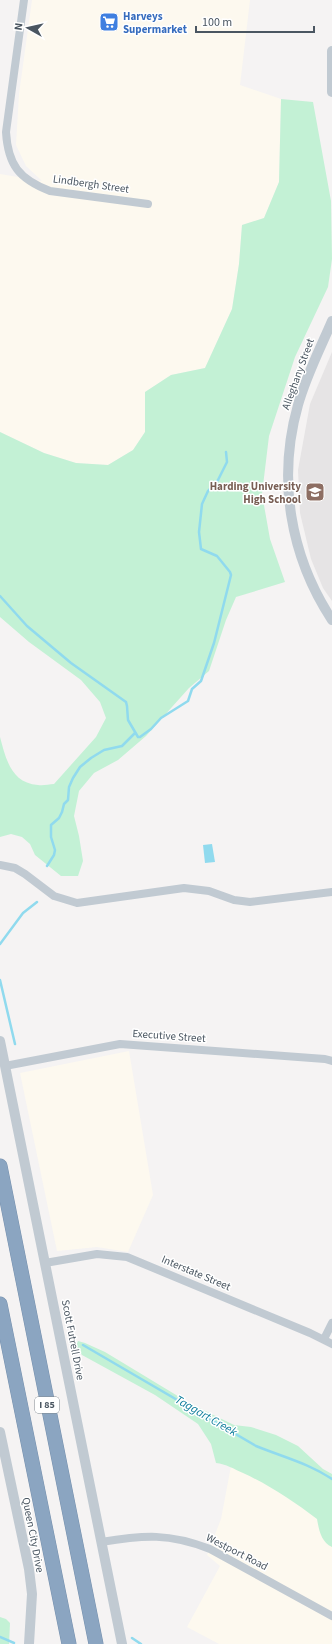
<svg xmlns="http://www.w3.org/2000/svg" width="332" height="1644" viewBox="0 0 332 1644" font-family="'Source Sans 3',sans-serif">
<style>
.commercial{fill:#fdf9ef}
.education{fill:#e6e4e5}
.green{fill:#c3f1d5}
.water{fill:#90daee}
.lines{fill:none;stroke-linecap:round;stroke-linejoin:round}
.stream{stroke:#90daee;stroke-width:2.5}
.motorway-casing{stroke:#7690ad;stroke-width:15}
.minor{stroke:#c1cad2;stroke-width:8}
.tertiary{stroke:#c1cad2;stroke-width:10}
.motorway{stroke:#8ba5c1;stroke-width:14}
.labels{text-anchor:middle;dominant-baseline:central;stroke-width:3;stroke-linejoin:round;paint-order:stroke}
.shield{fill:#fff;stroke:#808990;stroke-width:1}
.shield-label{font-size:10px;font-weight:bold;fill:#4a5661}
.shop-label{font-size:11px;font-weight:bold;fill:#366cbe;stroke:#fff;text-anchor:start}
.street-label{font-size:11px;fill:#4a5661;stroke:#fff}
.education-label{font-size:11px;font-weight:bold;fill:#785e54;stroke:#fff;text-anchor:end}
.water-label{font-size:12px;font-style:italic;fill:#0c7c9b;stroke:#fff}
</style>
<rect width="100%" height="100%" fill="#f5f3f3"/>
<g class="commercial">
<polygon points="32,0 250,0 240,85 281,99 279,182 264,218 242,225 239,264 232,309 205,368 171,375 145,392 145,432 133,450 108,465 76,463 44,453 0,432 0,174 42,181 26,166 16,145 19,94"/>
<polygon points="129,1051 153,1195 128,1252 97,1247 57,1251 20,1073"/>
<polygon points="232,1461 332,1517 332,1644 219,1644 187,1627 220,1566 207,1555 221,1519"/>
</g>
<polygon class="education" points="332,352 332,601 323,588 311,559 300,513 298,470 310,404"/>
<g class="green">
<path d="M281,99L313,102L331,201L332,259L328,287L295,357L269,436L262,494L270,539L285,582L236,597L226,620L209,671L189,688L146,736L118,760L94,773L79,791L74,816L79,836L83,861L78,876H61L35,855L30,844L22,837L11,834L0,837V737C6,759 11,783 38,785C43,786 49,784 54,784L96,737L106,718L100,702L81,680L29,642L0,617V432L44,453L76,463L108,465L133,450L145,432V392L171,375L205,368L232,309L239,264L242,225L264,218L279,182Z"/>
<path d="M78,1341L85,1343L105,1352L191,1404L234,1425L251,1427L276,1435L298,1446L323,1469L332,1474V1547C321,1542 319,1530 317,1519C293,1501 269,1485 243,1473C234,1469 226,1464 216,1463L211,1444L198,1424L155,1395L82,1355L76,1347Z"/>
<polygon points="0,1617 6,1619 10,1623 9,1644 0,1644"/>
</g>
<polygon class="water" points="212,844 215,862 205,863 203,845"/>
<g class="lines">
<g class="stream">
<polyline points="0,596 27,626 71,663 126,702 127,706 128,720 138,737 140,737 151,729 161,718 188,701 192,689 201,681 214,643 231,575 230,572 217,556 201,549 199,532 202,504 208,491 218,480 227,462 226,452"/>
<polyline points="47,866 54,855 55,850 51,837 51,825 59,818 62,812 64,804 68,800 69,787 73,778 80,767 91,758 104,750 122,746 135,733"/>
<polyline points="0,944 23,913 37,902"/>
<polyline points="0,980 15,1044"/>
<path d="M83,1345L256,1446C283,1457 308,1463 332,1479"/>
<polyline points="0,1637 14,1643"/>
<polyline points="132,1638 141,1644"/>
</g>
<defs>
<g id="motorway">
<polyline points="0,1166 96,1644"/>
<polyline points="0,1304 69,1644"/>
</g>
</defs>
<use href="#motorway" class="motorway-casing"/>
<g class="minor">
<path d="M24,0L6,132C8,165 19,179 50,191L148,204"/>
<polyline points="0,865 15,868 25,874 54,896 77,903 184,888 209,891 234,900 250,902 332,892"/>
<polyline points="5,1066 120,1044 325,1059 332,1061"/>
<polyline points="45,1263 97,1254 127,1257 310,1333 332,1344"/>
<polyline points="324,1339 332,1323"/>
<path d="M101,1542C144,1535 169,1533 210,1549L332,1616"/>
</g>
<g class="tertiary">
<polyline points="332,51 332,92"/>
<path d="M332,321C320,349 306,376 298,405C277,479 290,556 332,620"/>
<polyline points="0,1041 122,1644"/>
<polyline points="0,1432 29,1569 32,1594 29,1644"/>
</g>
<use href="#motorway" class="motorway"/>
</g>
<defs>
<symbol id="supermarket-square" viewBox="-11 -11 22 22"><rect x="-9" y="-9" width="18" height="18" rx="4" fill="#3f7fe0" stroke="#fff"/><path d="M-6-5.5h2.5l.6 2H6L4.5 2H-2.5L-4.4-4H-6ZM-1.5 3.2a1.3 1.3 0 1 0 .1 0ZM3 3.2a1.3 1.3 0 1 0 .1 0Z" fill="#fff"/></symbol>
<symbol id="school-square" viewBox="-11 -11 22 22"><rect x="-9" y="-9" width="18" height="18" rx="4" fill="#8d6e63" stroke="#fff"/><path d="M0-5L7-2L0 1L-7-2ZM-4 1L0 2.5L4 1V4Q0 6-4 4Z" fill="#fff"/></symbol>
</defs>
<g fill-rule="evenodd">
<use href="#supermarket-square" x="98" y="11" width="22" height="22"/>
<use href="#school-square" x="304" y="481" width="22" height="22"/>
</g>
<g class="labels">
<rect class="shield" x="35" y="1397" width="24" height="16" rx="3"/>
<g class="shield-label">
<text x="47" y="1405">I 85</text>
</g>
<g class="shop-label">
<text x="123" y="16">Harveys<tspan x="123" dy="13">Supermarket</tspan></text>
</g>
<g class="street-label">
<text transform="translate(91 184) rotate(8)">Lindbergh Street</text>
<text transform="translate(298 374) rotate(-70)">Alleghany Street</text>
<text transform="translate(169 1036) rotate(4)">Executive Street</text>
<text transform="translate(196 1273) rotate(23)">Interstate Street</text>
<text transform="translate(73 1340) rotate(79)">Scott Futrell Drive</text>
<text transform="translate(33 1535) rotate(79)">Queen City Drive</text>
<text transform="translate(237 1552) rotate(27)">Westport Road</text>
</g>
<g class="education-label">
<text x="301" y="486">Harding University<tspan x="301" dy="13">High School</tspan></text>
</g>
<g class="water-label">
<text transform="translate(206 1416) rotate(30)">Taggart Creek</text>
</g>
</g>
<g transform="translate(28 28) rotate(278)" stroke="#ffffff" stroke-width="3" paint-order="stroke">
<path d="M0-3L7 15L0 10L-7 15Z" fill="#4a5661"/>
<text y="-6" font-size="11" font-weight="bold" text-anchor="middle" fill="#4a5661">N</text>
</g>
<path d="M196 26v6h118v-6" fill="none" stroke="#4a5661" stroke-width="2"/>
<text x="202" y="26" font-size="12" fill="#4a5661" stroke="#ffffff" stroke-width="3" paint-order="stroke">100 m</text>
</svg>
